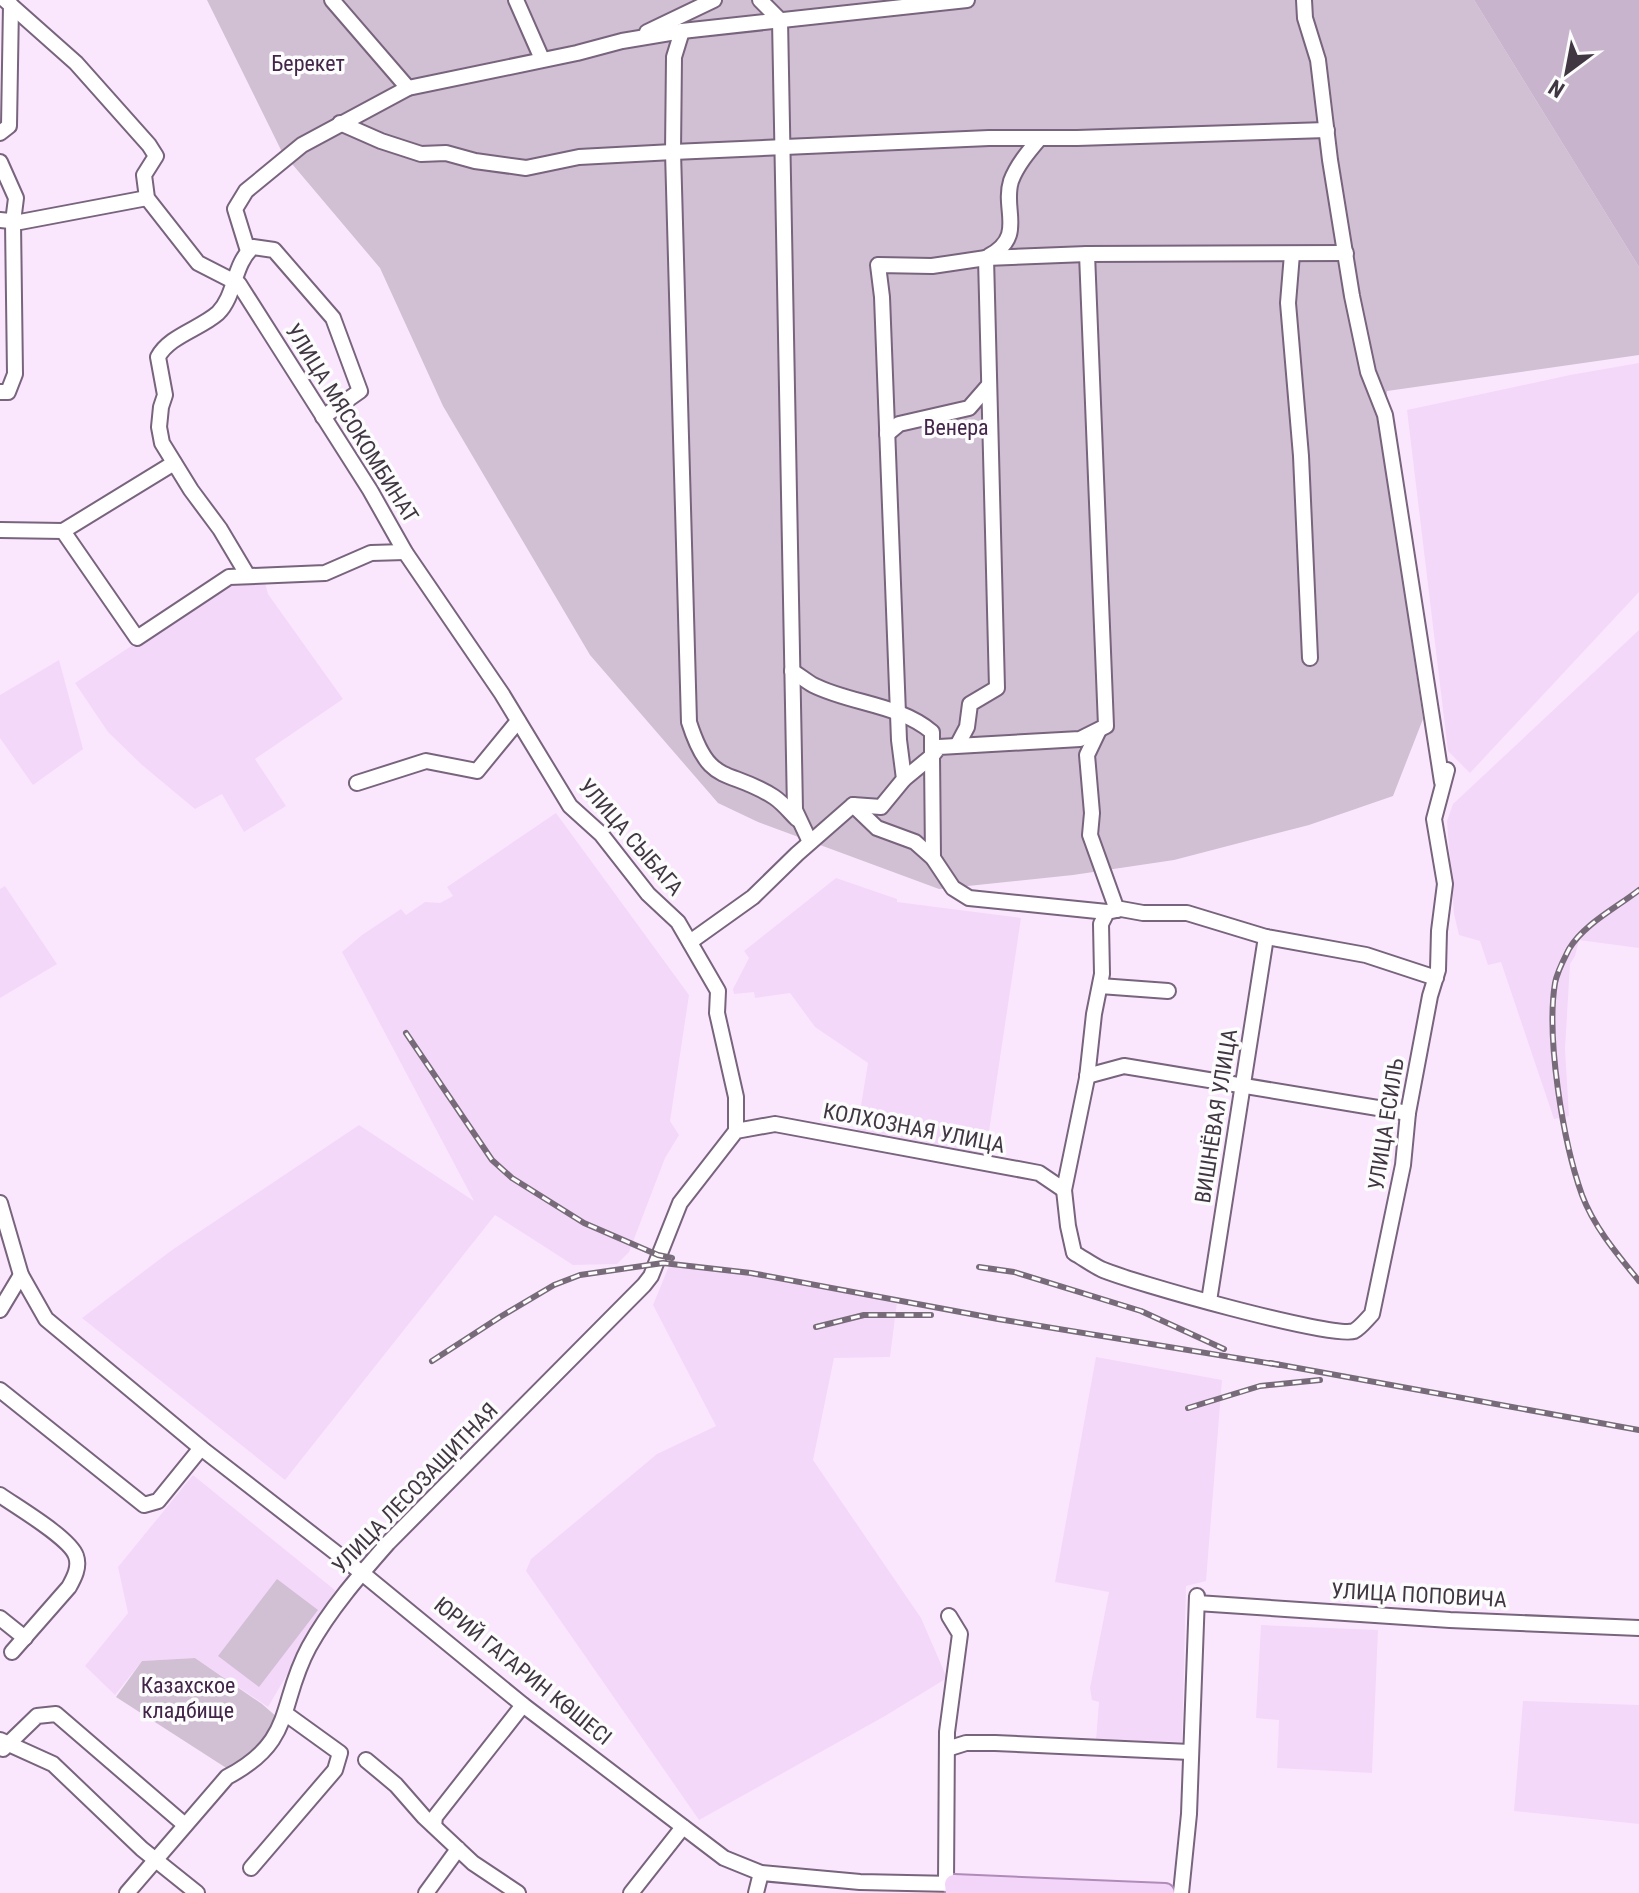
<svg xmlns="http://www.w3.org/2000/svg" width="1639" height="1893" viewBox="0 0 1639 1893" font-family="'Roboto Condensed',sans-serif">
<style>
.built{fill:#f4d8fa}
.green{fill:#d1bfd4}
.forest{fill:#c8b4cc}
.lines{fill:none;stroke-linecap:round;stroke-linejoin:round}
.minor-casing{stroke:#78647d;stroke-width:18}
.major-casing{stroke:#af8cb7;stroke-width:22}
.minor{stroke:#fff;stroke-width:14}
.major{stroke:#f3d5fa;stroke-width:18}
.rail-casing{stroke:#776b79;stroke-width:6}
.rail{stroke:#fcfcfc;stroke-width:3;stroke-dasharray:9;stroke-linecap:butt}
.labels{text-anchor:middle;dominant-baseline:central;stroke-width:7;stroke-linejoin:round;paint-order:stroke}
.park-label{font-size:22px;fill:#422548;stroke:#fcfcfc}
.street-label{font-size:22px;fill:#403742;stroke:#fcfcfc}
</style>
<rect width="100%" height="100%" fill="#fae7fe"/>
<g class="built">
<polygon points="1639,363 1639,592 1470,773 1448,751 1407,410 1570,375"/>
<polygon points="264,579 268,594 343,699 255,759 286,806 244,832 222,794 195,809 142,765 108,732 75,683 230,581"/>
<polygon points="1639,630 1639,948 1579,940 1575,956 1570,964 1565,1049 1569,1116 1554,1119 1501,962 1488,965 1480,941 1459,935 1454,914 1447,821 1453,804"/>
<polygon points="59,660 83,749 33,785 0,738 0,695"/>
<polygon points="556,813 689,995 670,1121 679,1135 665,1158 629,1252 617,1264 573,1265 495,1215 285,1480 82,1318 172,1250 359,1125 474,1201 342,952 362,935 401,909 406,915 425,902 440,903 453,896 447,887"/>
<polygon points="836,878 897,899 897,902 1021,918 985,1158 856,1136 868,1063 815,1027 790,993 755,998 754,992 734,994 733,989 749,958 744,951"/>
<polygon points="5,886 57,964 0,998 0,889"/>
<polygon points="669,1266 748,1275 897,1302 890,1357 834,1358 813,1460 921,1618 947,1678 885,1716 699,1820 526,1571 531,1559 657,1454 716,1426 653,1305"/>
<polygon points="1096,1357 1222,1380 1206,1581 1186,1586 1182,1742 1096,1740 1099,1702 1092,1700 1090,1688 1109,1592 1055,1582"/>
<polygon points="193,1475 336,1591 268,1707 195,1658 142,1661 115,1695 85,1666 128,1613 118,1567"/>
<polygon points="1261,1625 1378,1630 1372,1773 1277,1768 1279,1720 1256,1718"/>
<polygon points="1523,1701 1639,1705 1639,1824 1514,1811"/>
</g>
<g class="green">
<polygon points="207,0 1474,0 1639,267 1639,355 1387,391 1382,442 1423,719 1393,796 1309,825 1174,860 1073,875 939,889 758,822 718,803 590,655 443,406 380,268 282,152"/>
<polygon points="277,1579 318,1610 259,1687 218,1656"/>
<polygon points="195,1658 262,1704 278,1718 269,1738 231,1771 116,1697 142,1661"/>
</g>
<polygon class="forest" points="1474,0 1639,0 1639,267"/>
<g class="lines">
<defs>
<g id="minor">
<polyline points="5,0 76,63 149,145 156,156 144,175 147,198 198,263 239,284 370,490 405,552 502,694 570,806 601,834 648,894 678,922 718,991 717,1013 736,1097 736,1131"/>
<polyline points="332,0 408,88"/>
<polyline points="516,0 542,59"/>
<polyline points="760,0 780,20 795,810 810,842"/>
<polyline points="1304,0 1305,18 1318,60 1330,160 1352,296 1368,372 1385,415 1442,782"/>
<path d="M682,31L674,57L673,152L689,722C710,788 727,767 774,797C783,803 790,812 797,819"/>
<polyline points="647,32 714,0"/>
<polyline points="340,123 381,141 421,154 446,153 475,161 526,168 579,157 673,152 989,138 1077,138 1327,130"/>
<polyline points="0,133 9,126 11,5"/>
<polyline points="0,162 16,198 13,222 15,374 8,392 0,392"/>
<polyline points="0,220 20,222 147,198"/>
<polyline points="248,251 235,209 246,191 302,145 408,88 577,53 622,41 682,31 967,0"/>
<polyline points="1292,254 1288,303 1301,456 1310,658"/>
<path d="M989,256C1026,236 1002,210 1011,181C1017,165 1029,151 1040,138"/>
<polyline points="887,434 899,424 969,408 989,385"/>
<polyline points="0,530 63,531 174,463"/>
<polyline points="63,531 137,638 229,577 325,573 371,553 405,552"/>
<path d="M248,576L220,529L191,490L162,443L159,427L161,407L165,395L158,357C169,336 200,329 218,313C236,295 233,264 253,247L274,250L333,318L360,391L323,417"/>
<path d="M792,671C799,675 806,681 813,685C851,704 899,704 932,732V756L904,779"/>
<polyline points="1098,732 1087,755 1092,813 1090,835 1117,910"/>
<polyline points="958,744 967,727 970,704 997,688 986,258"/>
<polyline points="357,783 426,761 477,771 518,721"/>
<polyline points="853,805 877,828 915,842 933,858 953,888 969,898 1107,912"/>
<polyline points="933,858 932,756 939,747 1080,739 1106,726 1087,254"/>
<polyline points="690,942 753,897 797,854 853,805 881,807 904,779 899,740 882,297 878,265 932,266 986,258 1087,254 1346,253"/>
<path d="M1436,978L1366,955L1266,937L1187,913H1143L1121,909L1107,912L1101,924L1102,974L1094,1014L1087,1078L1064,1190L1068,1226L1074,1253C1083,1258 1091,1264 1101,1269C1130,1282 1333,1339 1354,1331C1360,1328 1367,1319 1372,1314L1403,1165L1408,1113L1430,996L1438,970L1439,931L1445,884L1434,819L1447,770"/>
<polyline points="1100,986 1168,991"/>
<polyline points="1087,1076 1124,1066 1408,1113"/>
<polyline points="0,1203 21,1275 46,1319 201,1448 362,1573 523,1705 724,1858 761,1873 860,1882 954,1884"/>
<polyline points="1209,1301 1266,937"/>
<polyline points="0,1310 21,1275"/>
<polyline points="0,1390 144,1505 158,1501 201,1448"/>
<path d="M0,1495C17,1507 70,1538 76,1556C80,1567 74,1578 69,1587L12,1652"/>
<polyline points="1197,1603 1450,1620 1639,1628"/>
<polyline points="0,1618 25,1638"/>
<polyline points="0,1740 53,1764 142,1849 197,1893"/>
<polyline points="3,1749 37,1716 56,1714 185,1825"/>
<polyline points="947,1749 966,1743 995,1743 1190,1752"/>
<polyline points="366,1760 396,1785 424,1817 473,1863 518,1893"/>
<polyline points="434,1826 435,1817 523,1705"/>
<polyline points="251,1868 335,1770 340,1753 286,1714"/>
<polyline points="946,1883 947,1732 960,1634 949,1616"/>
<path d="M127,1893L227,1777C296,1741 278,1704 309,1647C330,1609 359,1576 388,1543L644,1285L651,1276L680,1203L736,1131L775,1124L1039,1173L1064,1190"/>
<polyline points="426,1893 458,1849"/>
<polyline points="631,1893 683,1827"/>
<polyline points="756,1893 761,1873"/>
<polyline points="1181,1893 1189,1814 1197,1596"/>
</g>
<polyline id="major" points="955,1893 954,1884 1165,1893"/>
</defs>
<use href="#minor" class="minor-casing"/>
<use href="#major" class="major-casing"/>
<use href="#minor" class="minor"/>
<use href="#major" class="major"/>
<defs>
<g id="rail">
<path d="M1639,890C1616,908 1584,924 1569,949C1564,959 1557,972 1555,983C1546,1038 1563,1142 1582,1195C1594,1227 1617,1254 1639,1281"/>
<polyline points="406,1033 492,1160 512,1178 584,1223 658,1255 672,1258"/>
<polyline points="979,1267 1014,1272 1141,1311 1224,1349"/>
<polyline points="816,1327 864,1315 931,1315"/>
<polyline points="432,1361 500,1317 554,1285 580,1275 663,1263 751,1273 998,1319 1280,1365"/>
<polyline points="1270,1363 1639,1430"/>
<polyline points="1188,1408 1260,1386 1320,1380"/>
</g>
</defs>
<use href="#rail" class="rail-casing"/>
<use href="#rail" class="rail"/>
</g>
<g class="labels">
<g class="park-label">
<text x="308" y="63">Берекет</text>
<text x="956" y="427">Венера</text>
<text x="188" y="1685">Казахское<tspan x="188" dy="25">кладбище</tspan></text>
</g>
<g class="street-label">
<text transform="translate(352 423) rotate(58)">УЛИЦА МЯСОКОМБИНАТ</text>
<text transform="translate(631 837) rotate(49)">УЛИЦА СЫБАГА</text>
<text transform="translate(1216 1116) rotate(-81)">ВИШНЁВАЯ УЛИЦА</text>
<text transform="translate(1386 1124) rotate(-81)">УЛИЦА ЕСИЛЬ</text>
<text transform="translate(914 1128) rotate(11)">КОЛХОЗНАЯ УЛИЦА</text>
<text transform="translate(415 1488) rotate(-46)">УЛИЦА ЛЕСОЗАЩИТНАЯ</text>
<text transform="translate(1419 1595) rotate(3)">УЛИЦА ПОПОВИЧА</text>
<text transform="translate(523 1671) rotate(39)">ЮРИЙ ГАГАРИН КӨШЕСІ</text>
</g>
</g>
<g transform="translate(1567 72) rotate(212)" stroke="#fcfcfc" stroke-width="6" paint-order="stroke">
<path d="M0-6L14 30L0 20L-14 30Z" fill="#403742"/>
<text y="-12" font-size="22" font-weight="bold" text-anchor="middle" fill="#403742">N</text>
</g>
</svg>
